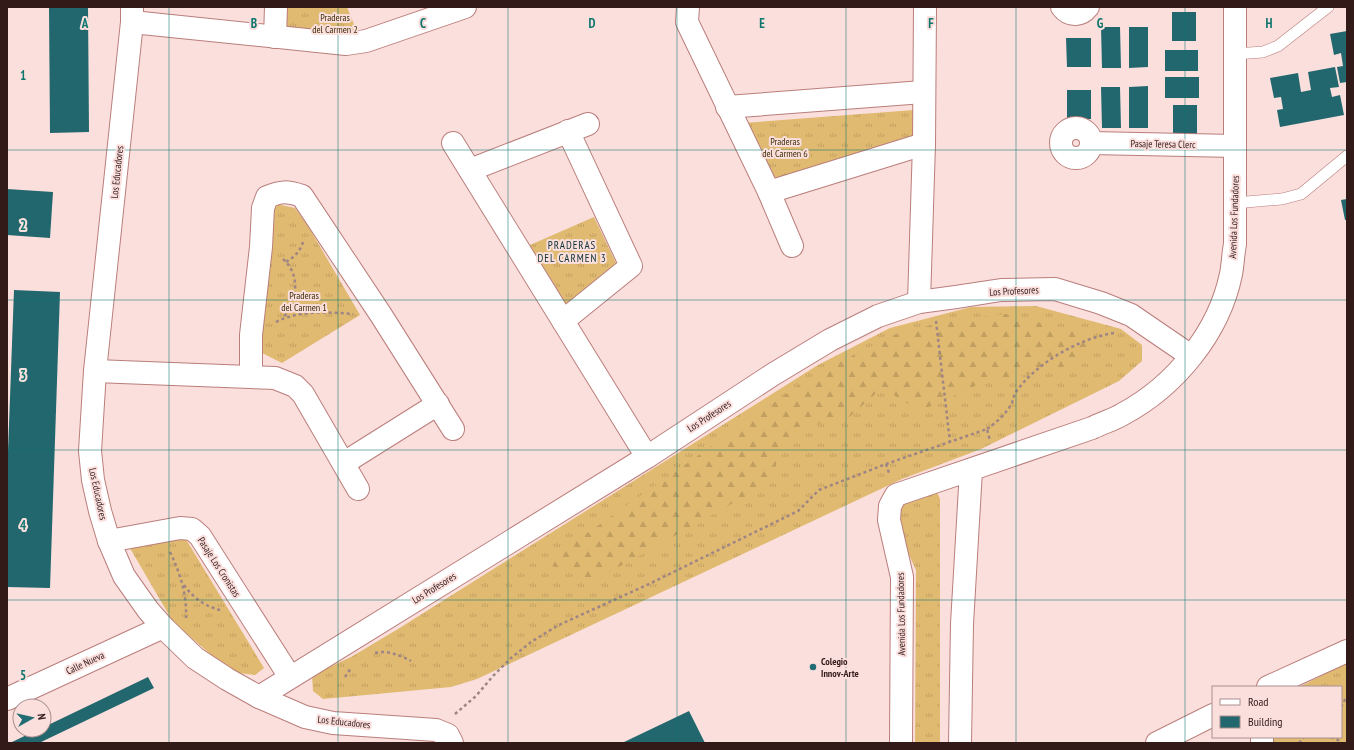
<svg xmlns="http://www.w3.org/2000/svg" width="1354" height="750" viewBox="0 0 1354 750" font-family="'PT Sans Narrow',sans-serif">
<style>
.grass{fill:url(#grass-tufts)}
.forest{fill:url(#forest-firs)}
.building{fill:#22676d}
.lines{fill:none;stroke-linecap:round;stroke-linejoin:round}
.lane-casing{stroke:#ba7e7b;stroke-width:12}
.street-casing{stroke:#ba7e7b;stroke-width:24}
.path{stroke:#9f8584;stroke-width:2.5;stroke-dasharray:3 3;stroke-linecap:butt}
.lane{stroke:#fff;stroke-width:11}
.street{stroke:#fff;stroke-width:22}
.grid{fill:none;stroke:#0f766e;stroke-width:1;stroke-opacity:0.55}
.poi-dot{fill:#226d73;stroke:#fadfdd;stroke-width:1.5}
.labels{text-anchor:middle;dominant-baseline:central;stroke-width:4;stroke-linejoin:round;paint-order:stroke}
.park-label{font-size:10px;fill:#3d2c06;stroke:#fadfdd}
.street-label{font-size:10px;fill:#321a19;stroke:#fadfdd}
.poi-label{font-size:10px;font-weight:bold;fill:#321a19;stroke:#fadfdd;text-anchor:start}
.neighbourhood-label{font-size:11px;letter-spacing:1px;fill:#0e3134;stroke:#fadfdd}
.grid-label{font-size:13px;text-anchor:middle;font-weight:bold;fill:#0f766e;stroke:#fadfdd;stroke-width:4;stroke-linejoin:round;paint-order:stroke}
</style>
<defs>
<pattern id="grass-tufts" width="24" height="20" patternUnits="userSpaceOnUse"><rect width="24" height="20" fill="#e0ba70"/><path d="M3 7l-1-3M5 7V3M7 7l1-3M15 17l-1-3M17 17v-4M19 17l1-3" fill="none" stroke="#c19f60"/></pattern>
<pattern id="forest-firs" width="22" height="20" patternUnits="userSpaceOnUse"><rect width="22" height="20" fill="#e0ba70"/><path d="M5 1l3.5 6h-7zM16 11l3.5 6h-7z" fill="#c19f60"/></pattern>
</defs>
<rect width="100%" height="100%" fill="#fadfdd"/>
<g class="grass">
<polygon points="281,7 347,7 359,37 281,32"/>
<polygon points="914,110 914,137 769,181 743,123"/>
<polygon points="272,203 295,208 308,226 360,315 282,363 258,351"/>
<polygon points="594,217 616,263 566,304 530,245"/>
<polygon points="1036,306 1121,329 1142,345 1142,361 1119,381 981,449 902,479 477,679 451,687 323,699 313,691 312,675 351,657 398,629 818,365 890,328 971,307"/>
<polygon points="935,487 940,499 940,743 915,743 916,570 893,520 891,501"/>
<polygon points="181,534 187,541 264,668 255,675 231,672 173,622 127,543"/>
<polygon points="1347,663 1347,743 1267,743 1268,737 1341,737 1341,687 1299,687"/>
</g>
<polygon class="forest" points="1006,314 1085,334 1095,347 1057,370 986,381 920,411 882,388 846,420 799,426 762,487 592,582 552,566 563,550 812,376 896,334 943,322"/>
<g class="building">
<polygon points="49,7 88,7 89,132 50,133"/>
<rect x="1172" y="12" width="24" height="29"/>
<polygon points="1101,27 1120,27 1121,68 1102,68"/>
<polygon points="1129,27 1148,27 1148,67 1129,68"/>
<polygon points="1347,31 1347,82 1340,83 1337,67 1343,66 1341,53 1334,55 1330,34"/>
<polygon points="1066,38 1091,38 1091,67 1067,67"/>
<rect x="1165" y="50" width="33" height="21"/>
<polygon points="1335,67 1339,87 1330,88 1332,97 1340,95 1344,115 1280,127 1277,110 1283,109 1281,97 1274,98 1270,78 1298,73 1301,92 1311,90 1308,72"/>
<rect x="1165" y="77" width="34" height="21"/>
<polygon points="1148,86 1148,128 1129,128 1129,87"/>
<polygon points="1101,87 1120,87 1121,128 1102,128"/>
<rect x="1067" y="90" width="24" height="29"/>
<rect x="1173" y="105" width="24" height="29"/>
<polygon points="7,189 53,192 50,238 7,235"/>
<polygon points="1347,199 1347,220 1345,220 1341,200"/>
<polygon points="14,290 60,292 50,588 7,587 7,478"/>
<polygon points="148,677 154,688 39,743 10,743 37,730 44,730 44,727"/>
<polygon points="689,711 705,743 622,743"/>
</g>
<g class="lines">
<defs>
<g id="lane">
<polyline points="1235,54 1263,52 1278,46 1328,7"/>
<polyline points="1235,203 1282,199 1301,194 1347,156"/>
</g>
<g id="street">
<polyline points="132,7 132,22 95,371 90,451 93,480 100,511 109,541 124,576 148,610 163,627 195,658 227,679 259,697 305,717 333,723 436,730 448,735 452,743"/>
<polyline points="688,7 687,22 769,192 792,246"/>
<path d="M1062,7C1069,16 1080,17 1088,7"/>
<polyline points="132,22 346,44 366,41 465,7"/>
<polyline points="275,37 276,7"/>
<polyline points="727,107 923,92"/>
<circle cx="1076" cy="143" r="15"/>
<polyline points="453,143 647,457"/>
<polyline points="1091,143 1235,146"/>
<polyline points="470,170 588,124"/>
<polyline points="769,192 924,144"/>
<polyline points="919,302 924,144 925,7"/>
<polyline points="563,321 631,266 568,131"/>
<polyline points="95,371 275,378 295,386 303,394 358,489"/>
<path d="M251,376V335L261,247L263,208L267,197C281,191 287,191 302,196L381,315L453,429"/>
<polyline points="344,463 438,404"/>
<polyline points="109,541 180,528 192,529 200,536 290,677"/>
<polyline points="1268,687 1347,651"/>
<polyline points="259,697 647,457 772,375 830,340 878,316 919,302 956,297 1001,290 1055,289 1101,303 1131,315 1191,356"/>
<polyline points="7,699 163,627"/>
<path d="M901,743L902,577L889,520L890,506L896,495L1092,428C1102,423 1113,420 1123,414C1175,386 1219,333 1231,274C1233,264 1233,254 1235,244V7"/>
<polyline points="960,743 962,624 971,470"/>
<polyline points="1157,743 1213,715"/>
<polyline points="1262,743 1262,737"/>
</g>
</defs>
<use href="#lane" class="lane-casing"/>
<use href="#street" class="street-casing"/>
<g class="path">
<path d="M283,259C301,275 297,300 284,317"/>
<path d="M286,262C296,256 301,250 304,239"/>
<polyline points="936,321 950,442"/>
<path d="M276,322C299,310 328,312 353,314"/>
<path d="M987,429C997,422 1006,414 1012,403C1013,399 1014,395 1016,392C1036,363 1080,338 1114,333"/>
<polyline points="886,464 889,473"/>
<path d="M170,552C180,573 187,594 186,618"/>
<path d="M184,585C193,598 205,606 220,610"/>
<path d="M375,653C388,650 399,655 411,661"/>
<polyline points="345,677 351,668"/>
<polyline points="1341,707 1347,696"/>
<polyline points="455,714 476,696 493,676 511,658 531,642 557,626 651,583 798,511 819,490 886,464 987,429 990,441"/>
<polyline points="1331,737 1338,740 1340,743"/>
<polyline points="1299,743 1304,737"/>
</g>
<use href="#lane" class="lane"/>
<use href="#street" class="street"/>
</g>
<path class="grid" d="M169,7V743M338,7V743M508,7V743M677,7V743M846,7V743M1016,7V743M1185,7V743M7,150H1347M7,300H1347M7,450H1347M7,600H1347"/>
<circle class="poi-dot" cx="813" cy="667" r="4"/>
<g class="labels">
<g class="park-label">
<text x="335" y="17">Praderas<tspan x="335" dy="12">del Carmen 2</tspan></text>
<text x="785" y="141">Praderas<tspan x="785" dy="12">del Carmen 6</tspan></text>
<text x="304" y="295">Praderas<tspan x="304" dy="12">del Carmen 1</tspan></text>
</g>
<g class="street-label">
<text transform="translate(1163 144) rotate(1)">Pasaje Teresa Clerc</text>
<text transform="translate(117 172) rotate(-84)">Los Educadores</text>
<text transform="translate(1234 217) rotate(-88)">Avenida Los Fundadores</text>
<text transform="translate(1014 291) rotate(-3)">Los Profesores</text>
<text transform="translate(709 416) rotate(-33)">Los Profesores</text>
<text transform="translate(98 494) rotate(78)">Los Educadores</text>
<text transform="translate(219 567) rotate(57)">Pasaje Los Cronistas</text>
<text transform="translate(434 588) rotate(-32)">Los Profesores</text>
<text transform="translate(901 614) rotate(-91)">Avenida Los Fundadores</text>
<text transform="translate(85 663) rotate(-25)">Calle Nueva</text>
<text transform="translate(344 722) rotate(6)">Los Educadores</text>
</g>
<g class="poi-label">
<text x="821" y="661">Colegio<tspan x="821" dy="12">Innov-Arte</tspan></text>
</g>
<g class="neighbourhood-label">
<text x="572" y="245">PRADERAS<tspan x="572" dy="13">DEL CARMEN 3</tspan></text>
</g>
</g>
<g class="grid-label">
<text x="85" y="28">A</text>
<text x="254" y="28">B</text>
<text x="423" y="28">C</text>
<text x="592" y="28">D</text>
<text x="762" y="28">E</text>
<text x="931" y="28">F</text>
<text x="1100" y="28">G</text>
<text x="1269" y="28">H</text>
<text x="23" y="80">1</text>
<text x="23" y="230">2</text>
<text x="23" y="380">3</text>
<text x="23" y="530">4</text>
<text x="23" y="680">5</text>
</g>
<rect width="1354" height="750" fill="none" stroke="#321a19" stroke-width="16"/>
<rect x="1212" y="686" width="130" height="52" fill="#fadfdd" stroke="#aa908f"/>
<rect x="1220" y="699" width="20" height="6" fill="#ffffff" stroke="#aa908f"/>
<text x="1248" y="706" font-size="12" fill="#321a19">Road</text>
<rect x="1220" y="716" width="20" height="12" fill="#22676d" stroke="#aa908f"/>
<text x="1248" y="726" font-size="12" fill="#321a19">Building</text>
<g transform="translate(32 718) rotate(82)"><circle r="19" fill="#fadfdd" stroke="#aa908f"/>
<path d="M0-3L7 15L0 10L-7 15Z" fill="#226d73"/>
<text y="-6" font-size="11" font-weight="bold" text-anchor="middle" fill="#321a19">N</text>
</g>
</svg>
